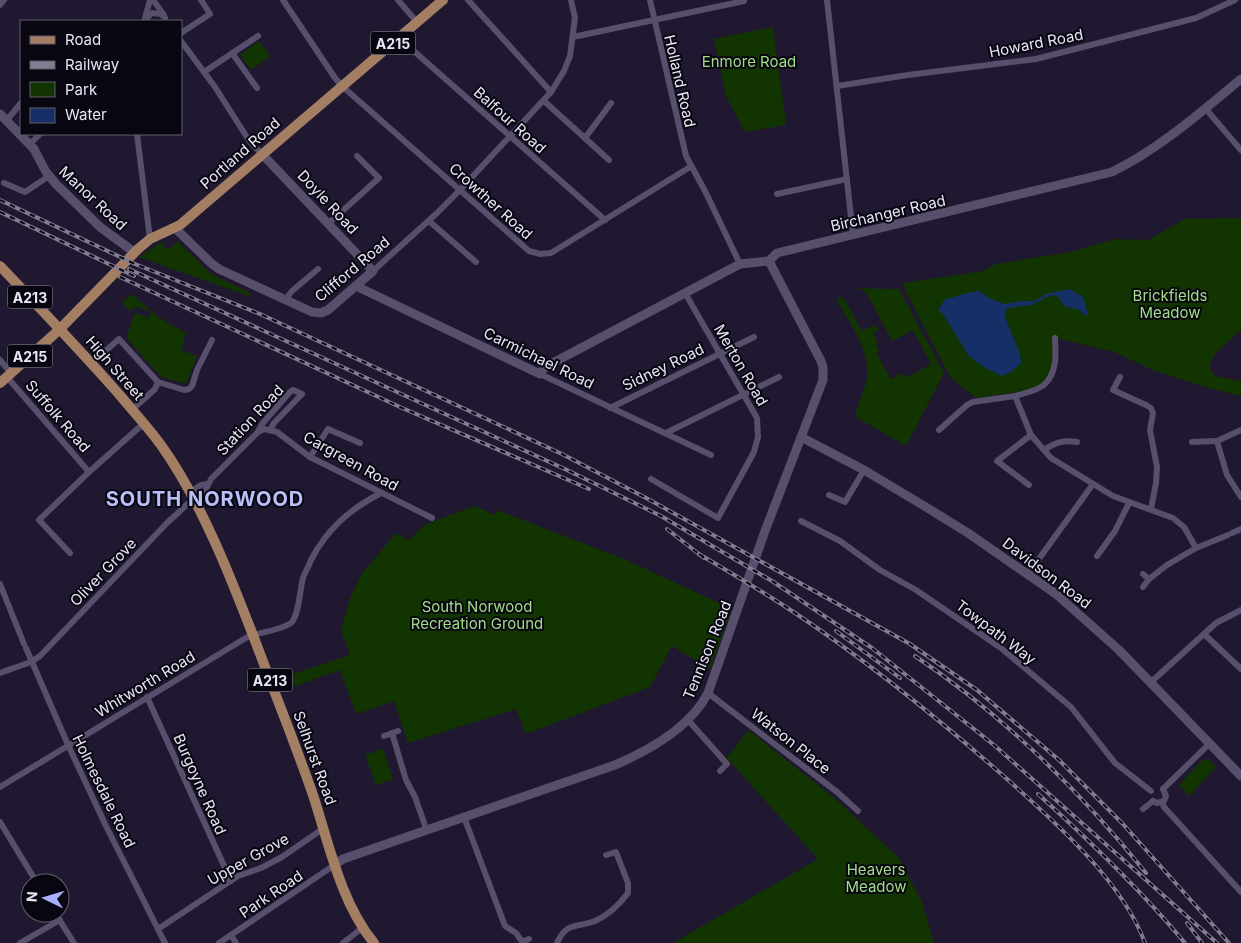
<svg xmlns="http://www.w3.org/2000/svg" width="1241" height="943" viewBox="0 0 1241 943" font-family="Inter,sans-serif">
<style>
.green{fill:#123400}
.water{fill:#162f67}
.lines{fill:none;stroke-linecap:round;stroke-linejoin:round}
.street{stroke:#574f6c;stroke-width:6}
.secondary{stroke:#574f6c;stroke-width:9}
.primary{stroke:#a37e62;stroke-width:10}
.rail-casing{stroke:#827c91;stroke-width:4}
.rail{stroke:#080610;stroke-width:2;stroke-dasharray:5.5;stroke-linecap:butt}
.labels{text-anchor:middle;dominant-baseline:central;stroke-width:4;stroke-linejoin:round;paint-order:stroke}
.shield{fill:#080610;stroke:#a6a2b1;stroke-width:1}
.shield-label{font-size:14px;font-weight:bold;fill:#e9e5f6}
.street-label{font-size:15px;fill:#e9e5f6;stroke:#080610}
.park-label{font-size:15px;fill:#a1de87;stroke:#080610}
.district-label{font-size:20px;font-weight:bold;letter-spacing:1px;fill:#b9c0f9;stroke:#080610}
</style>
<rect width="100%" height="100%" fill="#201831"/>
<g class="green">
<polygon points="773,27 786,125 745,132 726,96 714,39"/>
<polygon points="259,41 270,56 251,70 240,55"/>
<polygon points="1241,218 1241,332 1237,333 1214,355 1209,367 1215,376 1241,381 1241,396 1209,388 1155,371 1114,352 1056,338 1054,368 1046,388 976,398 950,377 906,292 903,283 983,271 996,264 1071,252 1115,239 1148,240 1185,219"/>
<polygon points="163,241 164,248 170,248 178,241 211,274 250,293 251,297 139,257"/>
<path d="M853,288L899,289L944,373L906,446L856,417C856,406 863,394 866,383C873,353 850,324 836,299L843,297L862,331L875,325L876,328L878,327L879,330L873,333L878,343L875,344L879,351L876,353L891,379L902,373L906,378L931,364L913,330L892,341L867,294L861,289Z"/>
<polygon points="132,294 158,317 186,333 181,350 197,356 186,384 161,377 128,340 127,336 134,315 136,313 149,318 151,312 135,306 134,309 128,310 122,302"/>
<polygon points="474,506 495,515 497,510 624,559 732,609 710,669 672,646 650,687 526,734 516,709 408,743 394,701 356,714 340,670 281,691 277,679 350,655 341,631 349,601 361,575 396,533 409,540 424,525"/>
<polygon points="748,730 832,796 898,857 922,902 934,943 673,943 818,859 726,757 731,753"/>
<polygon points="383,749 393,779 376,785 365,755"/>
<polygon points="1209,759 1216,767 1189,796 1179,785 1201,761"/>
</g>
<polygon class="water" points="1069,289 1083,297 1088,315 1086,316 1078,309 1065,307 1058,297 1051,295 1031,305 1009,308 1005,310 1005,317 1020,354 1021,363 1011,372 1002,376 982,366 968,355 943,314 937,309 940,308 944,300 967,293 979,291 991,299 1005,304 1021,301 1034,301 1046,294"/>
<g class="lines">
<g class="street">
<polyline points="153,0 164,15"/>
<polyline points="283,0 335,78 342,86 529,251 540,254 551,253 690,167"/>
<polyline points="398,0 417,22"/>
<polyline points="468,0 551,92"/>
<polyline points="650,0 686,156 705,191 740,264"/>
<polyline points="827,0 853,235"/>
<polyline points="0,5 4,0"/>
<polyline points="145,18 150,0"/>
<polyline points="144,21 152,13 161,14 165,18"/>
<polyline points="181,33 210,14 201,0"/>
<polyline points="573,37 744,1 744,0"/>
<polyline points="399,38 605,220"/>
<polyline points="181,41 215,87 250,142 262,154"/>
<polyline points="232,53 257,88"/>
<polyline points="204,72 258,36"/>
<polyline points="837,86 908,75 1036,59 1196,18 1235,0"/>
<polyline points="544,101 609,160"/>
<polyline points="1205,108 1241,150"/>
<polyline points="7,120 21,103"/>
<polyline points="137,134 150,239"/>
<polyline points="585,138 611,103"/>
<polyline points="30,144 40,134"/>
<polyline points="4,183 25,192 49,176"/>
<polyline points="777,194 847,179"/>
<polyline points="429,221 476,262"/>
<polyline points="329,223 379,178 357,156"/>
<polyline points="373,271 437,213 460,190 551,92 564,71 570,56 575,18 571,0"/>
<polyline points="285,300 292,291 318,269"/>
<path d="M1055,338C1056,354 1057,372 1045,384C1038,391 1024,393 1015,396L1031,435L1051,458L1113,496L1173,518L1184,527L1196,548L1167,565L1149,579L1143,574"/>
<polyline points="0,360 11,373"/>
<polyline points="92,363 119,339 158,382"/>
<polyline points="540,374 711,455"/>
<polyline points="7,377 89,472"/>
<polyline points="1120,377 1113,390 1146,405 1151,408 1153,413 1150,430 1157,467 1156,483 1151,509"/>
<polyline points="158,382 184,390 189,389 192,386 197,370 212,340"/>
<polyline points="610,408 754,337"/>
<polyline points="132,410 155,389 158,382"/>
<polyline points="939,430 967,405 973,402 1015,396"/>
<polyline points="1241,430 1217,441 1227,475 1241,497"/>
<polyline points="258,432 264,429 277,432 310,457 432,518"/>
<polyline points="666,433 779,377"/>
<polyline points="1192,442 1217,441"/>
<path d="M1044,450C1056,442 1063,440 1077,442"/>
<polyline points="310,457 328,429 360,443"/>
<polyline points="651,479 718,518 754,452 758,437 757,418 685,293"/>
<polyline points="1029,485 997,461 1031,435"/>
<polyline points="189,493 201,485 207,484"/>
<polyline points="829,495 845,502 864,470"/>
<polyline points="194,501 205,491 211,479 258,432 262,424 290,392 293,390 302,394 274,423 270,430"/>
<polyline points="801,521 840,541 880,570 916,590 1001,648 1071,707 1115,763 1151,791"/>
<polyline points="1232,533 1241,529"/>
<polyline points="1196,548 1228,535"/>
<polyline points="70,553 39,520 89,472 143,424"/>
<polyline points="1097,556 1115,531 1129,503"/>
<polyline points="1028,574 1093,484"/>
<polyline points="0,584 24,644"/>
<polyline points="1143,587 1149,579"/>
<polyline points="1204,634 1241,669"/>
<polyline points="26,648 68,745 106,826 165,943"/>
<polyline points="0,673 31,662 40,656 167,523 193,499"/>
<polyline points="1150,683 1216,623 1241,610"/>
<polyline points="708,693 837,792 858,811"/>
<polyline points="147,697 231,881"/>
<polyline points="688,720 727,764 720,771"/>
<polyline points="392,733 406,780 415,797 427,831"/>
<polyline points="384,736 398,731"/>
<path d="M0,787L249,636C259,633 285,629 292,622C299,614 300,589 303,578C305,572 309,566 311,560C327,529 350,509 381,493"/>
<polyline points="1163,789 1209,744"/>
<polyline points="1153,801 1157,803 1164,801 1166,796 1163,789"/>
<polyline points="1162,802 1164,807 1241,892"/>
<polyline points="1143,809 1153,801"/>
<polyline points="464,817 505,926 516,933 523,943"/>
<polyline points="0,822 37,883"/>
<polyline points="55,913 74,943"/>
<polyline points="158,929 238,876 261,868 282,857 324,828"/>
<polyline points="231,935 236,943"/>
<polyline points="522,942 529,939"/>
<polyline points="20,943 60,920"/>
<polyline points="219,943 336,864"/>
<polyline points="343,943 362,928"/>
<path d="M557,943C567,921 577,928 595,921C609,915 619,905 628,893V883L616,852L606,855"/>
</g>
<g class="secondary">
<polyline points="0,114 34,149 46,172 56,184 100,227 134,252"/>
<polyline points="175,228 212,264 219,269 312,312 321,313 328,310 373,271 262,154"/>
<path d="M356,286L540,374L545,367L740,264L769,261L777,253L1112,172C1159,149 1200,113 1241,79"/>
<polyline points="801,437 864,470 921,504 968,533 1056,594 1119,650 1241,776"/>
<path d="M336,864L343,859L615,765C650,750 690,728 708,693L765,531L823,380V367L821,361L769,261"/>
</g>
<g class="primary">
<path d="M0,266C40,308 80,350 118,393C132,410 148,427 161,445C203,504 233,583 259,651C277,699 296,746 313,795C329,844 341,903 374,943"/>
<polyline points="0,383 60,329 138,249 150,239 180,225 443,0"/>
</g>
<defs>
<g id="rail">
<polyline points="0,200 135,264 260,314 562,454 648,499 910,644 977,690 1059,760 1122,823 1229,943"/>
<polyline points="0,212 134,276"/>
<polyline points="129,269 567,470 661,516 772,581 872,648 994,745 1217,943"/>
<polyline points="120,277 400,407 589,489"/>
<polyline points="667,529 704,558"/>
<path d="M699,554C731,573 764,592 795,613C870,663 940,720 1007,779C1055,822 1123,882 1145,943"/>
<polyline points="836,631 900,678"/>
<path d="M915,656C1003,715 1080,791 1146,873"/>
<path d="M1038,794C1090,841 1140,889 1185,943"/>
<polyline points="1187,923 1202,943"/>
</g>
</defs>
<use href="#rail" class="rail-casing"/>
<use href="#rail" class="rail"/>
</g>
<g class="labels">
<g class="shield">
<rect x="370.5" y="31.5" width="45" height="23" rx="4"/>
<rect x="7.5" y="285.5" width="45" height="23" rx="4"/>
<rect x="7.5" y="344.5" width="45" height="23" rx="4"/>
<rect x="247.5" y="668.5" width="45" height="23" rx="4"/>
</g>
<g class="shield-label">
<text x="393" y="43">A215</text>
<text x="30" y="297">A213</text>
<text x="30" y="356">A215</text>
<text x="270" y="680">A213</text>
</g>
<g class="street-label">
<text transform="translate(1036 43) rotate(-11)">Howard Road</text>
<text transform="translate(680 81) rotate(77)">Holland Road</text>
<text transform="translate(510 120) rotate(42)">Balfour Road</text>
<text transform="translate(240 153) rotate(-41)">Portland Road</text>
<text transform="translate(93 198) rotate(43)">Manor Road</text>
<text transform="translate(491 201) rotate(42)">Crowther Road</text>
<text transform="translate(328 202) rotate(47)">Doyle Road</text>
<text transform="translate(888 213) rotate(-13)">Birchanger Road</text>
<text transform="translate(352 269) rotate(-40)">Clifford Road</text>
<text transform="translate(539 358) rotate(26)">Carmichael Road</text>
<text transform="translate(741 365) rotate(60)">Merton Road</text>
<text transform="translate(663 367) rotate(-26)">Sidney Road</text>
<text transform="translate(115 368) rotate(49)">High Street</text>
<text transform="translate(58 416) rotate(49)">Suffolk Road</text>
<text transform="translate(250 420) rotate(-47)">Station Road</text>
<text transform="translate(351 461) rotate(29)">Cargreen Road</text>
<text transform="translate(103 572) rotate(-46)">Oliver Grove</text>
<text transform="translate(1047 573) rotate(37)">Davidson Road</text>
<text transform="translate(996 632) rotate(37)">Towpath Way</text>
<text transform="translate(707 650) rotate(-68)">Tennison Road</text>
<text transform="translate(145 684) rotate(-31)">Whitworth Road</text>
<text transform="translate(791 741) rotate(38)">Watson Place</text>
<text transform="translate(315 758) rotate(70)">Selhurst Road</text>
<text transform="translate(200 784) rotate(66)">Burgoyne Road</text>
<text transform="translate(104 791) rotate(64)">Holmesdale Road</text>
<text transform="translate(248 859) rotate(-29)">Upper Grove</text>
<text transform="translate(271 894) rotate(-34)">Park Road</text>
</g>
<g class="park-label">
<text x="749" y="61">Enmore Road</text>
<text x="1170" y="295">Brickfields<tspan x="1170" dy="17">Meadow</tspan></text>
<text x="477" y="606">South Norwood<tspan x="477" dy="17">Recreation Ground</tspan></text>
<text x="876" y="869">Heavers<tspan x="876" dy="17">Meadow</tspan></text>
</g>
<g class="district-label">
<text x="205" y="499">SOUTH NORWOOD</text>
</g>
</g>
<rect x="20" y="20" width="162" height="115" fill="#080610" stroke="#625f6c"/>
<rect x="30" y="36" width="25" height="8" fill="#a37e62" stroke="#625f6c"/>
<text x="65" y="45" font-size="15" fill="#e9e5f6">Road</text>
<rect x="30" y="61" width="25" height="8" fill="#827c91" stroke="#625f6c"/>
<text x="65" y="70" font-size="15" fill="#e9e5f6">Railway</text>
<rect x="30" y="82" width="25" height="15" fill="#123400" stroke="#625f6c"/>
<text x="65" y="95" font-size="15" fill="#e9e5f6">Park</text>
<rect x="30" y="108" width="25" height="15" fill="#162f67" stroke="#625f6c"/>
<text x="65" y="120" font-size="15" fill="#e9e5f6">Water</text>
<g transform="translate(45 898) rotate(275)"><circle r="24" fill="#080610" stroke="#625f6c"/>
<path d="M0-4L9 19L0 12L-9 19Z" fill="#a8b0fc"/>
<text y="-8" font-size="14" font-weight="bold" text-anchor="middle" fill="#e9e5f6">N</text>
</g>
</svg>
